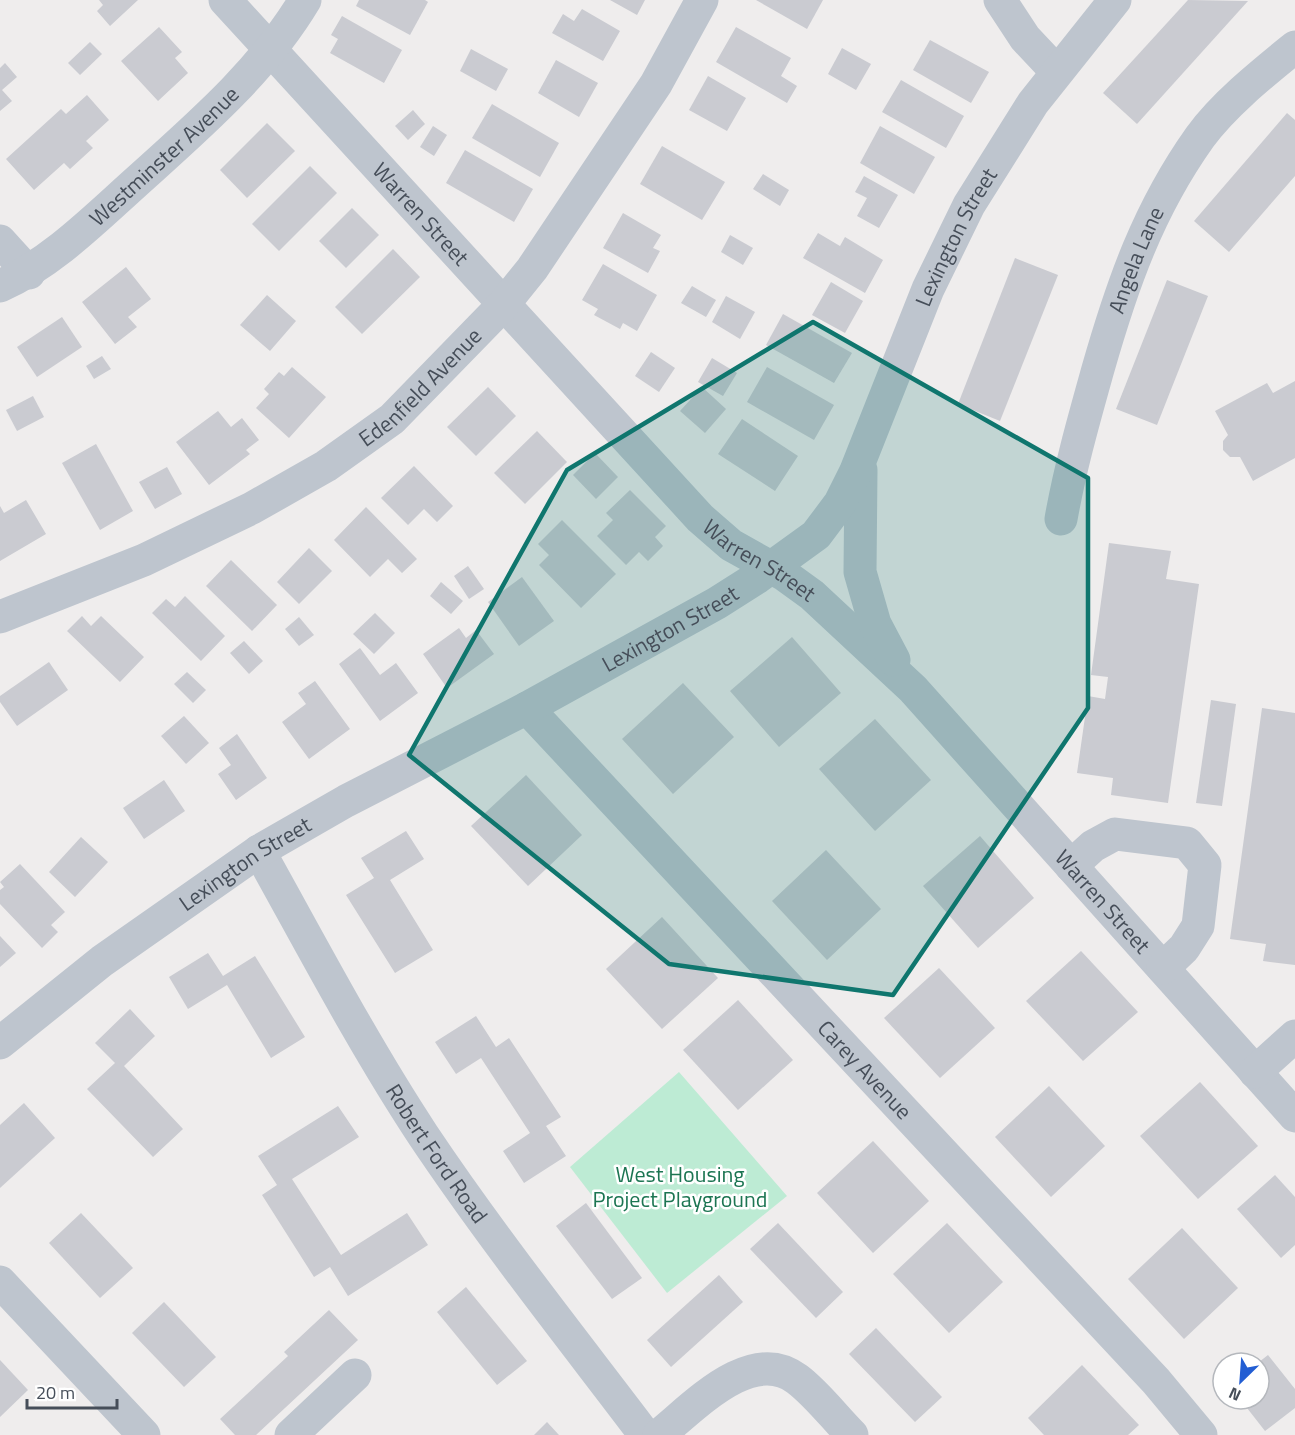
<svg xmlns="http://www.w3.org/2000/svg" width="1295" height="1435" viewBox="0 0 1295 1435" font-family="'Titillium Web',sans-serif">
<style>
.green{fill:#bdebd4}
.building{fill:#cacbd1}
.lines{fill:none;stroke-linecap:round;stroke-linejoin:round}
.minor{stroke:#bec5ce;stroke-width:33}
.marked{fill:#0f766e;fill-opacity:0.2;stroke:#0f766e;stroke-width:4.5;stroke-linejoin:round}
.labels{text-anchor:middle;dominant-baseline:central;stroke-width:5;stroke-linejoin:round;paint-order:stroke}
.street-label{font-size:22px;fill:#464e59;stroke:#fff}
.park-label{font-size:22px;fill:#1c7552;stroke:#fff}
</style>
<rect width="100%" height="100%" fill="#efeded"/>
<polygon class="green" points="679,1072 787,1196 667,1293 570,1167"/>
<g class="building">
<polygon points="99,0 138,0 110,26 97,11 103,5"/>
<polygon points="359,0 425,0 428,2 410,35 356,6"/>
<polygon points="610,0 645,0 637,15"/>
<polygon points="756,0 823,0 807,29"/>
<polygon points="1188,0 1248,1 1137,124 1103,93"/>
<polygon points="582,9 620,31 603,61 552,33 563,14 574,21"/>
<polygon points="342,16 402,50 384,83 330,53 338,39 331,35"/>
<polygon points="159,27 182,52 175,58 188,73 158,101 121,61"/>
<polygon points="736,27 791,58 781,76 797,86 787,103 716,62"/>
<polygon points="930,40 989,72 971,103 913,70"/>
<polygon points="90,42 102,54 80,75 68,63"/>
<polygon points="842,48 871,64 856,90 828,74"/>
<polygon points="471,49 508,69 496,91 460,71"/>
<polygon points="556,60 598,83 579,117 538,93"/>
<polygon points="5,63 17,77 2,90 12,101 0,111 0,68"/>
<polygon points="708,76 746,98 727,131 689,110"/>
<polygon points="901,80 964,116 946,148 882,112"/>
<polygon points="87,95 109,120 86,141 93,148 70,169 64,163 34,190 6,159 61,109 66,114"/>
<polygon points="492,104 559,143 540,177 472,138"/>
<polygon points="413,110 425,124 408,140 395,126"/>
<polygon points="1287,113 1295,120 1295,176 1229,252 1194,221"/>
<polygon points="267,123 295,151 247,198 220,170"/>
<polygon points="433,126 447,135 434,156 420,147"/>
<polygon points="880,126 935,157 914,194 860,163"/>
<polygon points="662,146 725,182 702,220 640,184"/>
<polygon points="465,150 533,189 514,222 446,183"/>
<polygon points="310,166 337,193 279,251 252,224"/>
<polygon points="763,174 789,190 780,206 753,189"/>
<polygon points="864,176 898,195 879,228 857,216 867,198 855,192"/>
<polygon points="352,208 379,235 346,268 319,241"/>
<polygon points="623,213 661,235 653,248 660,251 648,273 603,248"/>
<polygon points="818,233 840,246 845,237 883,260 865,293 803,258"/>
<polygon points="730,235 753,248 743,265 721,252"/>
<polygon points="393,249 420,277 362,334 335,307"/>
<polygon points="1015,258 1058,275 1000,421 958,404"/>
<polygon points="603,264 657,295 637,331 623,323 620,329 594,315 598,309 582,300"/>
<polygon points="126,267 151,299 128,317 137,327 115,344 82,302"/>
<polygon points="1167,280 1208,296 1157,425 1116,409"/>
<polygon points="831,282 863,301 845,333 812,315"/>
<polygon points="692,286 716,300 706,317 681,303"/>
<polygon points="267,295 296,321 270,351 240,325"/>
<polygon points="726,296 755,312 740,339 712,322"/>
<polygon points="783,314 852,353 834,383 766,345"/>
<polygon points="62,317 82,347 37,377 17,347"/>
<polygon points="651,352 675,368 659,392 635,376"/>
<polygon points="102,356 111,369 94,379 86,366"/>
<polygon points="712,358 737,373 723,396 698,382"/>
<polygon points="292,367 326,397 289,438 256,408 269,394 264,389 279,372 284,376"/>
<polygon points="767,367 834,405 814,440 747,402"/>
<polygon points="1295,381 1295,458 1253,481 1240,457 1230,457 1223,450 1223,441 1228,435 1215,411 1267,383 1273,393"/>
<polygon points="488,387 516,416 476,456 447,427"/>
<polygon points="702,387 726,409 705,433 680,411"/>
<polygon points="33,396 44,417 17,431 6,410"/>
<polygon points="218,411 231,427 242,418 259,440 246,450 250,454 209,485 176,442"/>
<polygon points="742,419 798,456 775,491 718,454"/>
<polygon points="537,431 567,462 525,504 494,473"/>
<polygon points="96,444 133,511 100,530 62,463"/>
<polygon points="595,453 618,477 596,499 573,475"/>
<polygon points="414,466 453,506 437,522 424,509 408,525 381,498"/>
<polygon points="167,467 182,494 155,509 139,482"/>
<polygon points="630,490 666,526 655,537 663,546 648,561 639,552 626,565 597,536 613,520 606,513"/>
<polygon points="26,500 46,534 0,561 0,506 4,513"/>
<polygon points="366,507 417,559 402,573 388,559 370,577 334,540"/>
<polygon points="562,520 616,574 581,608 539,565 549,555 538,544"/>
<polygon points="1109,543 1171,551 1166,579 1199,584 1168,803 1111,795 1113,778 1077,773 1088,696 1105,699 1108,677 1091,675"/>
<polygon points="309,548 332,571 299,604 277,582"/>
<polygon points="231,560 277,605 252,631 206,586"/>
<polygon points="468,566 484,589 469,599 454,576"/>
<polygon points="522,577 554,621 519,646 488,602"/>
<polygon points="441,582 463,601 451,614 430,596"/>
<polygon points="185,596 225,636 201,661 152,613 166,599 175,607"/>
<polygon points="375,613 395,633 374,654 353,634"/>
<polygon points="82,616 91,626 101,616 144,657 120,682 67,631"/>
<polygon points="299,617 314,635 299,646 285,629"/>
<polygon points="459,628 466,638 476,630 494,654 447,688 423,654"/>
<polygon points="792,637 841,693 779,747 730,691"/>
<polygon points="244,641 263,661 249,674 230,653"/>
<polygon points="360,648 380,675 396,663 418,693 380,721 339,664"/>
<polygon points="49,662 68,690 17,726 0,702 0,696"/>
<polygon points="187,672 206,690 193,703 174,684"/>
<polygon points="315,681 350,729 309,759 282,722 306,704 298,693"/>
<polygon points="683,683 734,737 673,794 622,739"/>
<polygon points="1211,700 1236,704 1222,806 1196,803"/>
<polygon points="1262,708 1295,713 1295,965 1263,961 1266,944 1230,939"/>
<polygon points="184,716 209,743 186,764 161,736"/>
<polygon points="875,719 931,780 875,831 819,769"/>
<polygon points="237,734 267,778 236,800 218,774 231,765 219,748"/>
<polygon points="526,775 582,835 528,886 471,826"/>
<polygon points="164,780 185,811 144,839 123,808"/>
<polygon points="406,831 424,859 390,880 433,950 395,973 346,895 374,878 361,858"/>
<polygon points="980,836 1034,898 978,948 923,886"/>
<polygon points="81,837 108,862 75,897 49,872"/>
<polygon points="826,850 881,909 827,960 772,901"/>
<polygon points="20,864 65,912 51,925 58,932 42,948 0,904 0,890 4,887 0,882"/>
<polygon points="662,917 718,978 662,1029 606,969"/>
<polygon points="0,936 16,953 0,967"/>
<polygon points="1081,951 1138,1012 1083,1061 1026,1001"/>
<polygon points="208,953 223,976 255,956 305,1037 271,1058 227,985 188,1009 169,977"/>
<polygon points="939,968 995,1028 940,1078 884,1018"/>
<polygon points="738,1000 793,1060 738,1110 683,1050"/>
<polygon points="130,1009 155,1036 124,1066 183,1129 153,1157 87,1089 115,1063 95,1043"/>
<polygon points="476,1016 496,1047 509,1038 561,1117 546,1126 566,1156 524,1183 503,1151 530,1133 481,1058 456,1074 435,1042"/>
<polygon points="1200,1082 1258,1146 1198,1199 1140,1136"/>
<polygon points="1049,1086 1105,1146 1051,1197 995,1137"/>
<polygon points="24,1103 55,1138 0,1188 0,1125"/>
<polygon points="338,1106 359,1137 292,1179 341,1255 407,1213 428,1245 348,1296 330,1267 314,1277 262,1195 277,1185 258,1156"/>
<polygon points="873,1141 929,1201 873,1253 817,1193"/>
<polygon points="1275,1175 1295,1197 1295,1245 1281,1258 1237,1209"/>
<polygon points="586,1203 642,1278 612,1299 556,1226"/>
<polygon points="81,1213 133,1268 100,1298 49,1243"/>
<polygon points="778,1223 843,1292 816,1318 750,1249"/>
<polygon points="947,1223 1003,1282 949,1333 893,1274"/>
<polygon points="1182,1228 1238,1288 1184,1339 1128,1279"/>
<polygon points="719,1275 743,1302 671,1367 647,1340"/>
<polygon points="466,1287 527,1361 497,1385 437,1312"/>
<polygon points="164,1302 216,1357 184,1387 132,1333"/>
<polygon points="329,1310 358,1340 256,1435 235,1435 220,1419 288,1356 284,1352"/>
<polygon points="876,1328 942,1397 915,1422 849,1354"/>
<polygon points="1268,1355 1295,1389 1295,1408 1265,1431 1240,1399 1259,1399 1259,1362"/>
<polygon points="0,1360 28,1390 0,1417"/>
<polygon points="1082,1365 1139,1425 1128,1435 1044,1435 1028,1418"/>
<polygon points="547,1422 559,1435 534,1435"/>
</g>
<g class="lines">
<g class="minor">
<path id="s1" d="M225,0L700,518L731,545L783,574L812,595L913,689L1295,1116"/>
<polyline points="1000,0 1025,38 1056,71"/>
<polyline points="0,241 29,273"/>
<path id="s2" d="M0,286C51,263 93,221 134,184C196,128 262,72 305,0"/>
<polyline points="861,470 860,572 875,624 894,660"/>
<path id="s3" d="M1061,519C1070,468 1084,419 1098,369C1122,285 1148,210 1200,137C1224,104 1263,73 1295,47"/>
<path id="s4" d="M0,617L144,560L252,508L326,466L392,419L503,305L532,269L656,84L702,0"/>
<path id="s5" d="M527,708L1156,1381L1201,1435"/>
<path id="s6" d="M259,851C312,946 363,1044 423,1135C492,1238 570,1336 645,1435"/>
<polyline points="1071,866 1093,846 1115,834 1187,843 1205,865 1198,926 1184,948 1163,968"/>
<path id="s7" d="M0,1043L102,961L259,851L346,801L527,708L717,603L758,577L816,535L840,503L855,473L928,289L969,205L1033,103L1115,0"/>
<polyline points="1255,1072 1295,1036"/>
<polyline points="0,1282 144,1435"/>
<polyline points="291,1435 355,1375"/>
<path d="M659,1435C693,1408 751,1344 797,1379C817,1394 834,1417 852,1435"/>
</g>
</g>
<path class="marked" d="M813,322L1088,478V708L893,995L669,964L409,755L567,470Z"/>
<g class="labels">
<g class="street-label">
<text stroke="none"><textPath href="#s2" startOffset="210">Westminster Avenue</textPath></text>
<text stroke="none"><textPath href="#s1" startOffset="290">Warren Street</textPath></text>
<text stroke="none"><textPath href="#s7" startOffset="1294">Lexington Street</textPath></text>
<text stroke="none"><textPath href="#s3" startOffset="270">Angela Lane</textPath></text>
<text stroke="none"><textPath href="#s4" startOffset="483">Edenfield Avenue</textPath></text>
<text stroke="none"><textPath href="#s1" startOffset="776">Warren Street</textPath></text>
<text stroke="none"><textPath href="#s7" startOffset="790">Lexington Street</textPath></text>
<text stroke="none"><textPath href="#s7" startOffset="304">Lexington Street</textPath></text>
<text stroke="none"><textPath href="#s1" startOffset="1262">Warren Street</textPath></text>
<text stroke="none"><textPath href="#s5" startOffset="495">Carey Avenue</textPath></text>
<text stroke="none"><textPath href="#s6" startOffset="351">Robert Ford Road</textPath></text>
</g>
<g class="park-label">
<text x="680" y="1174">West Housing<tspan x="680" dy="25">Project Playground</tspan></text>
</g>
</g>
<g transform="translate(1241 1381) rotate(205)"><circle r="28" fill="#ffffff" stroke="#b5b8bd" stroke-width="1.5"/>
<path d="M0-4.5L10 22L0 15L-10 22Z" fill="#235ed3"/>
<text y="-9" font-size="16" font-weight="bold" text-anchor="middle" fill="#464e59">N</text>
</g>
<path d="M27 1399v9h90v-9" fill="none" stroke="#464e59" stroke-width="3"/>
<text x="36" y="1399" font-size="18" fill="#464e59" stroke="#ffffff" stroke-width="4.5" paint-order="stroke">20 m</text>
</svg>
